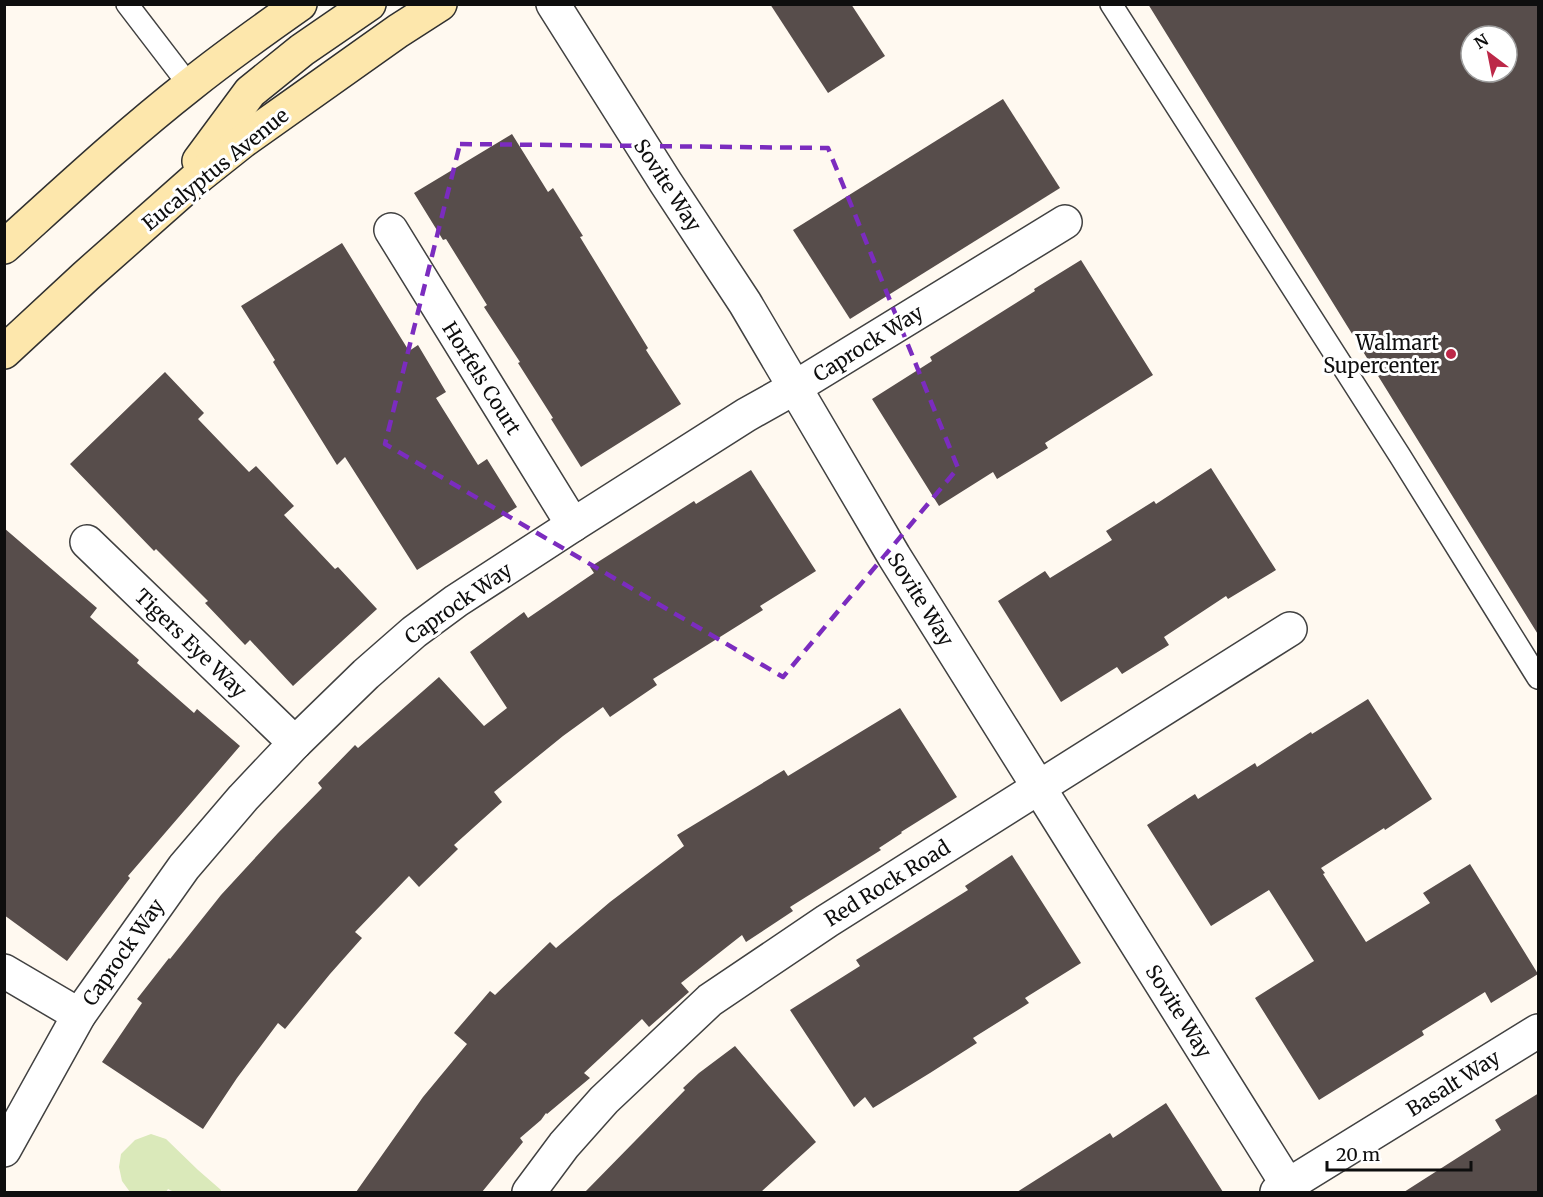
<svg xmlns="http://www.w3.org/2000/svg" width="1543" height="1197" viewBox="0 0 1543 1197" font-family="Merriweather,serif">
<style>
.green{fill:#dae9ba}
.building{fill:#574d4b;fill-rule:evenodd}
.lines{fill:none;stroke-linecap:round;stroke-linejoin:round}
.lane-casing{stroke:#414141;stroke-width:24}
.street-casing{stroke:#414141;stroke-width:36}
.secondary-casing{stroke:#303030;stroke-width:36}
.lane{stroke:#fff;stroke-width:21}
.street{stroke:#fff;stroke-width:33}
.secondary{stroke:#fde7ac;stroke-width:33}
.marked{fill:none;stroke:#7b2cbf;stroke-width:4.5;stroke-dasharray:12 8;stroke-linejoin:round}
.poi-dot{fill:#bc2848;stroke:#fff;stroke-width:2}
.labels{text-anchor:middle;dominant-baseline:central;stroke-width:6;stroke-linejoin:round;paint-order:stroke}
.street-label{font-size:20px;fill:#0e0e0e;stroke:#fff}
.poi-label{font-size:20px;fill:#0e0e0e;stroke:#fff;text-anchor:end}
</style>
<rect width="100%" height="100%" fill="#fff9f0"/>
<polygon class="green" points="151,1134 166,1139 198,1170 221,1190 221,1192 174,1192 168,1189 166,1192 130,1192 122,1181 119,1167 121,1154 135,1140"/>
<g class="building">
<polygon points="770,4 851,4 885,56 828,93"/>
<path d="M1148,4H1539V636ZM1471,36H1507V72H1471Z"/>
<polygon points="1003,99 1060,188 850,319 793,230"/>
<polygon points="512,134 548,192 553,188 583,236 580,237 648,348 646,350 681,404 581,467 551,419 553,418 518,363 520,362 484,307 487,305 446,239 443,240 414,193"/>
<polygon points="342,243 409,351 418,345 446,392 436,398 478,465 487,459 517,507 417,570 345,457 337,465 273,362 275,360 241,306"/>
<polygon points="1081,260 1153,375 1045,443 1048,448 997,479 993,472 939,506 872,399 932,361 930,357 1035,291 1034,289"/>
<polygon points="165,372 204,413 198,419 249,472 256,466 294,506 284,515 335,569 338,567 377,609 293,686 250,640 245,645 205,603 208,601 156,549 154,551 70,464"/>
<polygon points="1211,468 1276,570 1228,599 1226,596 1164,637 1169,645 1122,674 1117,667 1061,702 998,601 1045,571 1050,578 1112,540 1106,531 1154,501 1156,504"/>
<polygon points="751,470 816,571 760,606 763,610 653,679 657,685 610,717 603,707 563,736 494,792 502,802 454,845 458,849 419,887 409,876 355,932 362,938 330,974 285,1029 278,1023 237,1078 203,1129 102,1062 142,1003 137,999 169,958 170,959 221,895 278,833 322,788 318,783 355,745 358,748 439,677 484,726 507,708 470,652 524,612 528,618 594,573 590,567 694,501 696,504"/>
<polygon points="4,528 97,608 90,617 139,660 137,663 194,713 197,709 240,746 128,876 130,878 67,961 4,915"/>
<polygon points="1368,699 1432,799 1385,830 1384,828 1321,868 1325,873 1323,874 1366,942 1430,903 1423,893 1470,864 1538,974 1491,1003 1485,992 1422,1031 1424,1035 1319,1100 1255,998 1314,961 1269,890 1211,926 1147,825 1195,794 1198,799 1255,763 1257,767 1311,732 1312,734"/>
<polygon points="900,708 957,797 901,832 902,833 879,848 881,850 790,907 793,911 746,942 742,935 681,983 689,992 649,1027 642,1019 584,1073 590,1078 547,1114 546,1113 541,1120 520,1138 523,1142 482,1192 356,1192 423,1097 467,1044 454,1033 490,991 495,995 550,942 556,948 610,902 684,846 677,835 784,770 788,776"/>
<polygon points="1012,855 1081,963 1025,998 1029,1003 973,1038 977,1043 930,1073 873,1108 865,1097 854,1107 790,1010 860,966 856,960 968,890 965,886"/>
<polygon points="735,1046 816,1142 761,1192 585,1192 685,1090 683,1088 699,1073"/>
<polygon points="1539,1093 1539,1192 1404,1192 1501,1130 1495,1120"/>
<polygon points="1166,1103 1223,1192 1017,1192 1110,1133 1113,1138"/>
</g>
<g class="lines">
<defs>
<g id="lane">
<polyline points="127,4 189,85"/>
<polyline points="1111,4 1400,456 1538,678"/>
</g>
<g id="street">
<polyline points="553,4 666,183 745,303 894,556 1292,1192"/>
<polyline points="391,230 573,525"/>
<polyline points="87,542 295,743"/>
<polyline points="4,971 79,1015"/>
<polyline points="4,1150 79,1015 184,867 243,798 295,743 366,674 414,632 456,601 573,525 746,415 794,388 1065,222"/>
<polyline points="529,1192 564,1145 604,1100 710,1000 827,921 1290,629"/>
<polyline points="1277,1192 1538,1031"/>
</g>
<g id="secondary">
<polyline points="199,161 250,92 302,50 369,4"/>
<path d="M4,247C65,192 125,136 190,85C225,57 263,30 300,4"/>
<polyline points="4,352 86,276 199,176 243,141 398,31 440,4"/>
</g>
</defs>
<use href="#lane" class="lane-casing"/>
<use href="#street" class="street-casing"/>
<use href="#secondary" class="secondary-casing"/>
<use href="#lane" class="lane"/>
<use href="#street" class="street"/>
<use href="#secondary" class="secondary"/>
</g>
<path class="marked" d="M460,144L828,148L958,468L783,677L385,444Z"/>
<circle class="poi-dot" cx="1451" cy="354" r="6"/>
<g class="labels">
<g class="street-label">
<text transform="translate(215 169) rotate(-39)">Eucalyptus Avenue</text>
<text transform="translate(668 185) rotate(57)">Sovite Way</text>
<text transform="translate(868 343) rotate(-32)">Caprock Way</text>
<text transform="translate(482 378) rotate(58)">Horfels Court</text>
<text transform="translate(921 599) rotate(58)">Sovite Way</text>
<text transform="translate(458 603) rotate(-35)">Caprock Way</text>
<text transform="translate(191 643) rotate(44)">Tigers Eye Way</text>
<text transform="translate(887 883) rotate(-32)">Red Rock Road</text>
<text transform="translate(123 952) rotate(-55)">Caprock Way</text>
<text transform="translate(1179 1011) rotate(58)">Sovite Way</text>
<text transform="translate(1453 1083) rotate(-32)">Basalt Way</text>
</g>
<g class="poi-label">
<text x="1439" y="342">Walmart<tspan x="1439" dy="23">Supercenter</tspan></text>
</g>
</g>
<rect width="1543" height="1197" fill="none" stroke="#0e0e0e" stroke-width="12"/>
<g transform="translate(1489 54) rotate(328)"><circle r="28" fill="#ffffff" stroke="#9f9f9f" stroke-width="1.5"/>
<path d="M0-4.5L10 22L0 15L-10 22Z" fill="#bc2848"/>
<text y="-9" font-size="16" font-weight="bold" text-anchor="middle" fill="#0e0e0e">N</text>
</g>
<path d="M1327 1161v9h144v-9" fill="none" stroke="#0e0e0e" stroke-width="3"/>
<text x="1336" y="1161" font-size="18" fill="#0e0e0e" stroke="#ffffff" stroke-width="4.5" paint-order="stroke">20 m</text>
</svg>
